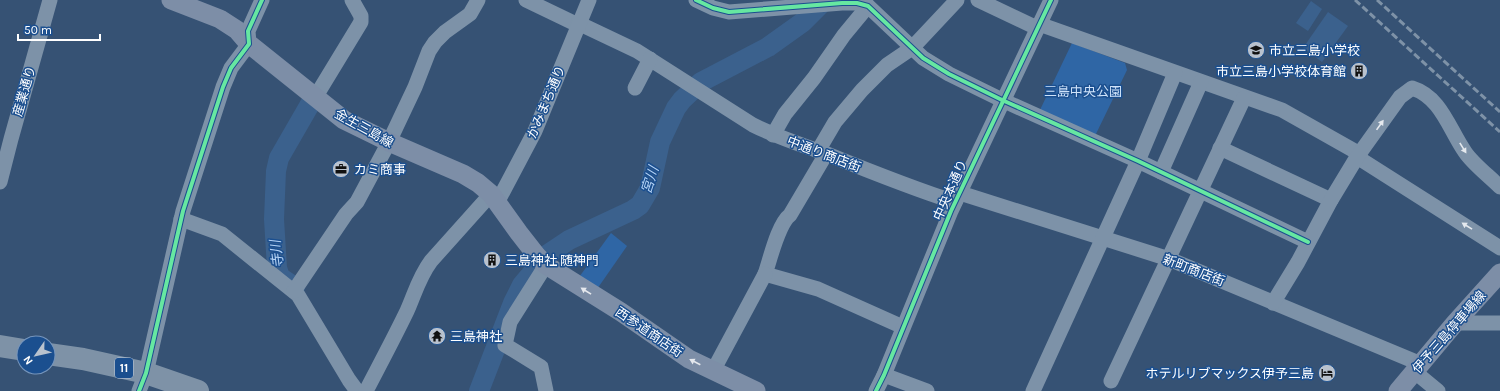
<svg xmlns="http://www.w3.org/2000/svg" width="1500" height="391" viewBox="0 0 1500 391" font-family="Karla,'Noto Sans JP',sans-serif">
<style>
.green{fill:#2f66a5}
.water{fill:#3b618d}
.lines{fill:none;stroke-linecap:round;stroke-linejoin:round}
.river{stroke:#3b618d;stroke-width:20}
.minor{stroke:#7d92a8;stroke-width:15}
.major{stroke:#7d8ea7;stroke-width:19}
.highway{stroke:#7e92a7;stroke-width:22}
.rail{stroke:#7e92a7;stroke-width:3;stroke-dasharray:7 3;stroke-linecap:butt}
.cycleway-casing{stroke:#1b4f8f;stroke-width:6}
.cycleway{stroke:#66e7a1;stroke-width:4}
.oneway{fill:#e5e9ee}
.oneway2{fill:#e5e8ed}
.labels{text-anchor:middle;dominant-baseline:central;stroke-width:3;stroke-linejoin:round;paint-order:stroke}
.shield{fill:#1b4f8f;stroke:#bbcadd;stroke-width:1}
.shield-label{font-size:12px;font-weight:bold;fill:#fff}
.poi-label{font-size:13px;fill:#fff;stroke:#1b4f8f;text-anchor:start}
.street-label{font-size:13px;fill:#fff;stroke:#1b4f8f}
.park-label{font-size:13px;fill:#cfe3fa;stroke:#1b4f8f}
.water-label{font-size:14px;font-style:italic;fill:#b5d3f5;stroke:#1b4f8f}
</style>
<rect width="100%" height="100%" fill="#365274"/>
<g class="green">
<polygon points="1072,43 1125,63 1127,70 1094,138 1039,112"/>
<polygon points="611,233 627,246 595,292 577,280"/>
</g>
<g class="water">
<polygon points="1311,1 1322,9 1308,31 1296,23"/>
<polygon points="1328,12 1348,26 1322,62 1303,48"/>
</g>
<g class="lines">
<g class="river">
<polyline points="295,287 280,277 277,268 274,219 276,171 279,158 313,99"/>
<polyline points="479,391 513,303 522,285 548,254 569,240 633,210 640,205 650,188 660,142 676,108 682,100 701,82 768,47 803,22 825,0"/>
</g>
<g class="minor">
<polyline points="526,0 578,25"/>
<polyline points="696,0 713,8 729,12 842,3 857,3 868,6 923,58 949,74 1002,100 1138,161 1308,242"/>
<polyline points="978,0 1037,28"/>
<path d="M578,23L637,51L753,125C777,137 802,145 827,154C869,171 911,188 955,202"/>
<polyline points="1039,24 1282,110 1360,154"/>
<polyline points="635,88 650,59"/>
<polyline points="316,96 361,22 361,16 352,0"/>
<polyline points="773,135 785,114 814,78 844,35 868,6"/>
<polyline points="1220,148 1331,200"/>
<polyline points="818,151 835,122 862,90 887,65 912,48 957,0"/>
<path d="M826,154L790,215C778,224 770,260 765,274L818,289L903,327"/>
<polyline points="1357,157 1500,248"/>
<polyline points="1161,172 1201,82"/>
<polyline points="0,182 11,139 50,0"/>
<polyline points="960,193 1169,259 1421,364"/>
<polyline points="498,201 535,131 589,0"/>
<polyline points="181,219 222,234 298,295 349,380 357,391"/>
<polyline points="294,291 346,214 357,202 389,142 415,87 429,51 435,42 445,32 470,14 478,0"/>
<path d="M1273,303L1298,262L1331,200L1357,157L1400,97L1412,88C1441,97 1449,129 1465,152C1473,164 1489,176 1500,187"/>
<polyline points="1455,323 1500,323"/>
<polyline points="713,371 765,274"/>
<polyline points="1415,372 1438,391"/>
<polyline points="884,375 927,391"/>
<polyline points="1111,381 1244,98"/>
<polyline points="139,391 146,373 183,211 223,87 231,68 249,44 248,31 262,0"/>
<path d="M366,391C380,364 394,338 407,311C415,293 419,277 431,261L491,194"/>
<polyline points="546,391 541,367 505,345 510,322 546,265"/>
<polyline points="876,391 884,375 951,211 1051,0"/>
<polyline points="1033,391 1138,161 1175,73"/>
</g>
<g class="major">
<polyline points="171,0 220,19 237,30 249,44 344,120 389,142 463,174 478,183 491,194 519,233 537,256 546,265 621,312 689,359 756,391"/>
<polyline points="1398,391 1455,323 1500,273"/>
</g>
<g class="highway">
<polyline points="0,346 24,350"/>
<polyline points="48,354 83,359 146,373 198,391"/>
</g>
<g class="rail">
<polyline points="1355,0 1500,132"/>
<polyline points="1377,0 1500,112"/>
</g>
<defs>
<g id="cycleway">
<polyline points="696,0 713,8 729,12 842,3 857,3 868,6 923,58 949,74 1002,100 1138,161 1308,242"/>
<polyline points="139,391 146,373 183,211 223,87 231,68 249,44 248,31 262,0"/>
<polyline points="876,391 884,375 951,211 1051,0"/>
</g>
</defs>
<use href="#cycleway" class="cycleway-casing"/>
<use href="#cycleway" class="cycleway"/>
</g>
<defs><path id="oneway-solid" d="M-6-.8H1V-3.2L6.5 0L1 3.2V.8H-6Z"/></defs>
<g class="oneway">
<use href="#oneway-solid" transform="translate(1380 125) rotate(-55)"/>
<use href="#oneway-solid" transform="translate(1463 148) rotate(58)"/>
<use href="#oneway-solid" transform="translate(1467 226) rotate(-148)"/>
</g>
<g class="oneway2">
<use href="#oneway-solid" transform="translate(586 291) rotate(-148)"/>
<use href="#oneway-solid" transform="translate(695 362) rotate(-153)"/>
</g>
<defs>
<symbol id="school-disc" viewBox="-11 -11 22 22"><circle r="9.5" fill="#b9c2ce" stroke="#1b4f8f"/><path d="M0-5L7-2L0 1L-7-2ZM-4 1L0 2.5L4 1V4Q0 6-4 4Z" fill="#111"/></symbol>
<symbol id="building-disc" viewBox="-11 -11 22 22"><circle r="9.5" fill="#b9c2ce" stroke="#1b4f8f"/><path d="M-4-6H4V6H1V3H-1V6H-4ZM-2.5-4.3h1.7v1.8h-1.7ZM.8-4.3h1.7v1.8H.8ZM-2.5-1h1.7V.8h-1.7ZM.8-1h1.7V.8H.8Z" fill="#111"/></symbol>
<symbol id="office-disc" viewBox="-11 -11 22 22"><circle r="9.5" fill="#b9c2ce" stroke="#1b4f8f"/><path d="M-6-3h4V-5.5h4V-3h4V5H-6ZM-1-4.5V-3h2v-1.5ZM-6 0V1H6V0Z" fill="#111"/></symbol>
<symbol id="temple-disc" viewBox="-11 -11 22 22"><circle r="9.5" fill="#b9c2ce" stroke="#1b4f8f"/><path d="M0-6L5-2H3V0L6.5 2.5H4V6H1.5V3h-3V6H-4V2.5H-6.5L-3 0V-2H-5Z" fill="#111"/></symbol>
<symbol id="hotel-disc" viewBox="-11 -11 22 22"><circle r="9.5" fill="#b9c2ce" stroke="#1b4f8f"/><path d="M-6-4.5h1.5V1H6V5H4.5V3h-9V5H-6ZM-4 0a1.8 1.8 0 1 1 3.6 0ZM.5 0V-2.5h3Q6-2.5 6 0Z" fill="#111"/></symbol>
</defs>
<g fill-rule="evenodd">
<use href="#school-disc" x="1246" y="40" width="20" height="20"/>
<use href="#building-disc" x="1349" y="61" width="20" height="20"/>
<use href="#office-disc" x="331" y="159" width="20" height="20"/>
<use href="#building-disc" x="482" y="250" width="20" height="20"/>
<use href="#temple-disc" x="427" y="326" width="20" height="20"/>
<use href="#hotel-disc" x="1317" y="363" width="20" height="20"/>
</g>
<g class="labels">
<rect class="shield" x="115" y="358" width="18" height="20" rx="3"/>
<g class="shield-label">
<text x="124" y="368">11</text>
</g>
<g class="poi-label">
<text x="1269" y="50">市立三島小学校</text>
<text x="1346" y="71" text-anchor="end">市立三島小学校体育館</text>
<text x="354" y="169">カミ商事</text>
<text x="505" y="260">三島神社 随神門</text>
<text x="450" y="336">三島神社</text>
<text x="1314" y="373" text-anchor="end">ホテルリブマックス伊予三島</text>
</g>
<g class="street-label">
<text transform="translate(24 91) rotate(-74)">産業通り</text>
<text transform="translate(546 102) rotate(-67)">かみまち通り</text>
<text transform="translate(364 128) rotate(29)">金生三島線</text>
<text transform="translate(824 154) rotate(21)">中通り商店街</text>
<text transform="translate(950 190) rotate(-66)">中央本通り</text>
<text transform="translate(1194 270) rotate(21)">新町商店街</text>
<text transform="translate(649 332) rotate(34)">西参道商店街</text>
<text transform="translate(1449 332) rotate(-49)">伊予三島停車場線</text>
</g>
<g class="park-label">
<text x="1083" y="91">三島中央公園</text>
</g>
<g class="water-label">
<text transform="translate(650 180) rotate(-72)">宮川</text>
<text transform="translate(277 254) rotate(-97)">寺川</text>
</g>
</g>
<g transform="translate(36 355) rotate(236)"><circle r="19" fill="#1b4f8f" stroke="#7695bc"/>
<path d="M0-3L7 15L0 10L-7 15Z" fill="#b9c2ce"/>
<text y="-6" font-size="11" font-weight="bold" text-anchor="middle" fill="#ffffff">N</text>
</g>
<path d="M18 34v6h82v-6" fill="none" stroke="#ffffff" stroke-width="2"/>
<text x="24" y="34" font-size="12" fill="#ffffff" stroke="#1b4f8f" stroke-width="3" paint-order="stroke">50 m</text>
</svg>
